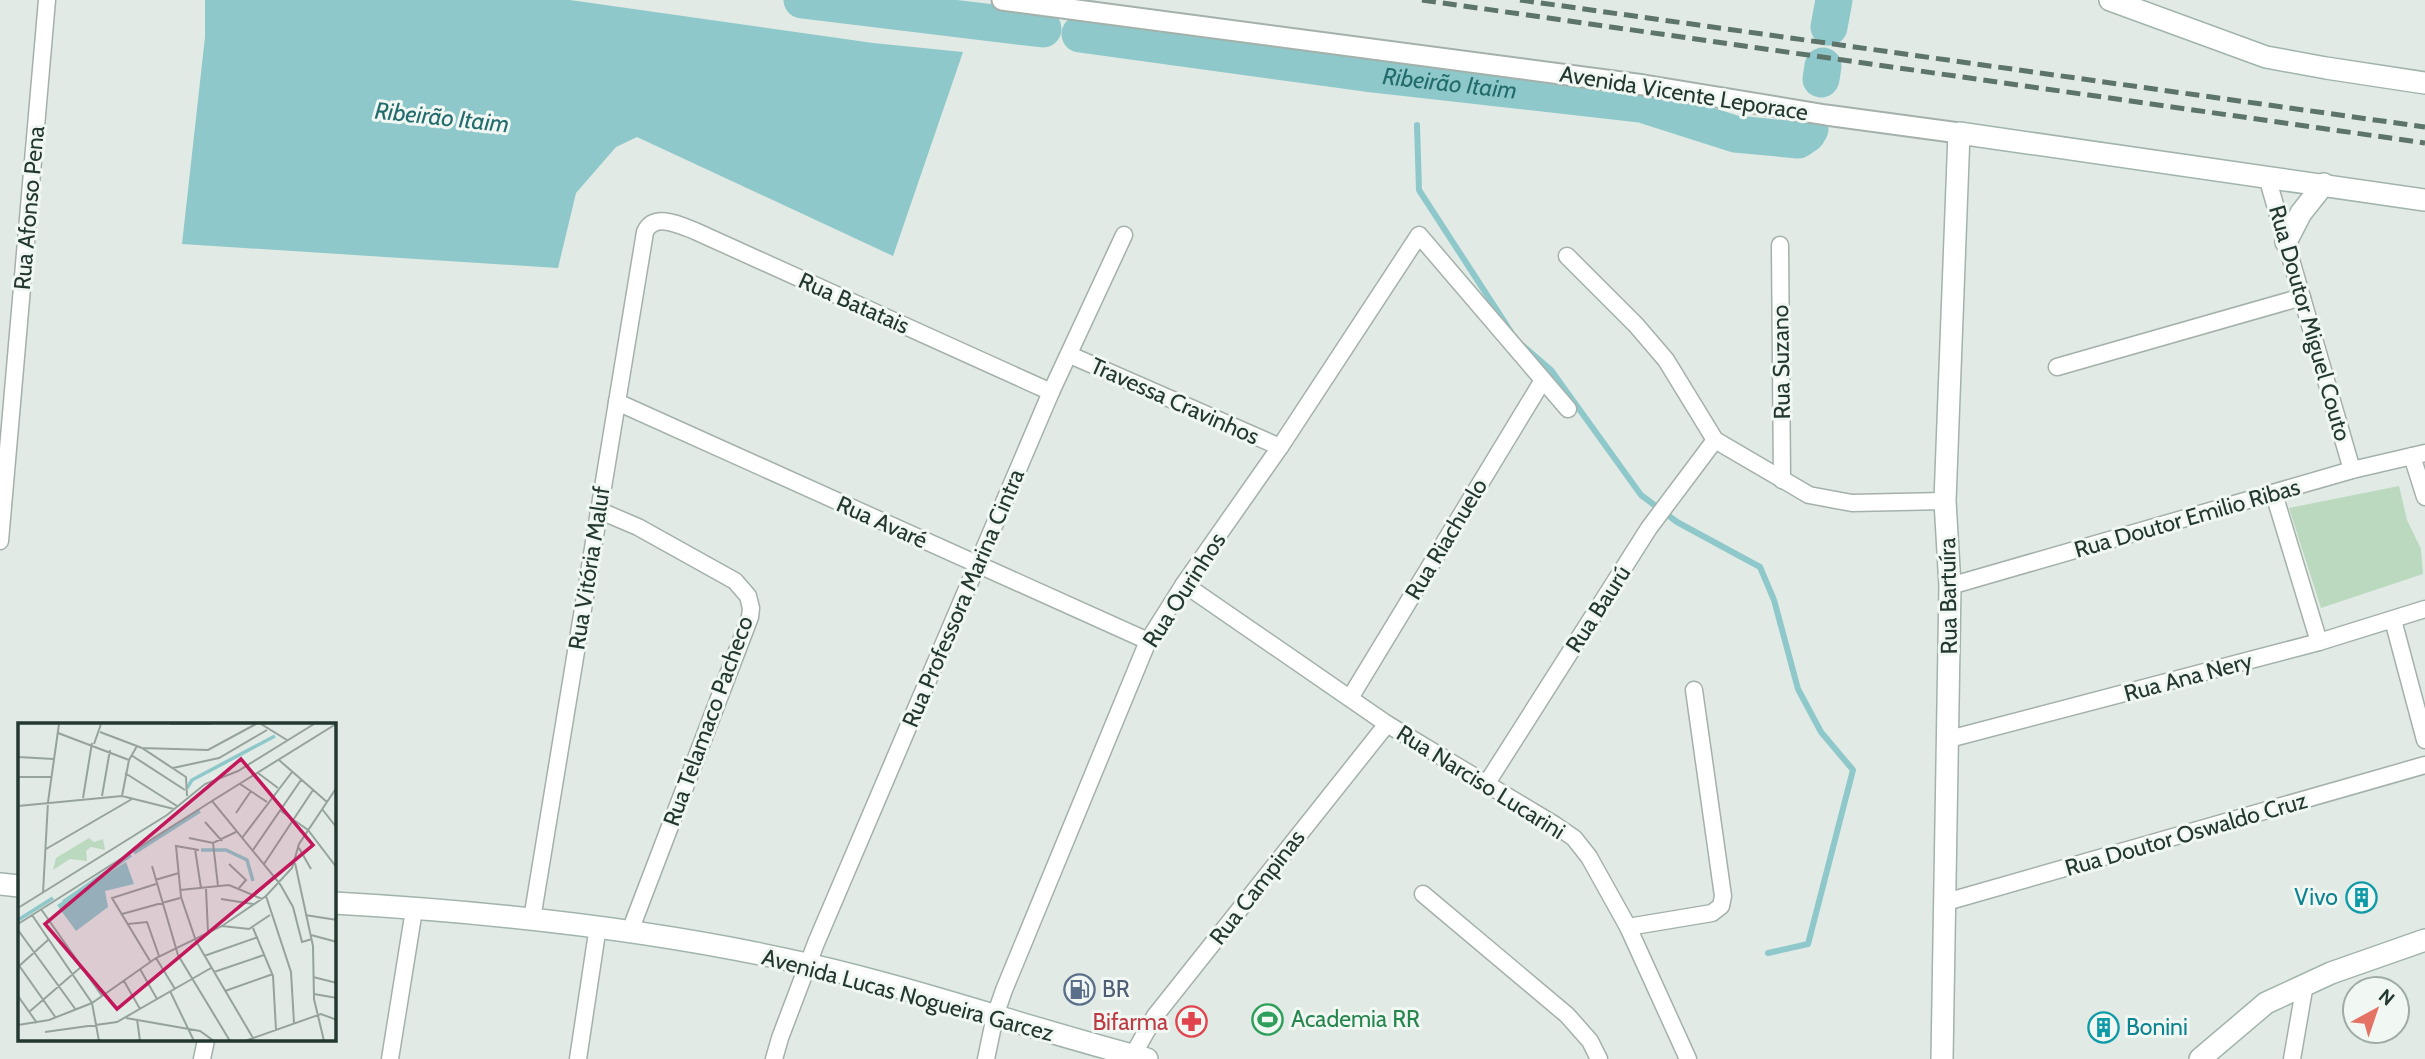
<svg xmlns="http://www.w3.org/2000/svg" width="2425" height="1059" viewBox="0 0 2425 1059" font-family="Cabin,sans-serif">
<style>
.green{fill:#bbd9bf}
.water{fill:#8ec8ca}
.lines{fill:none;stroke-linecap:round;stroke-linejoin:round}
.stream{stroke:#8ec8ca;stroke-width:6}
.river{stroke:#8ec8ca;stroke-width:37}
.minor-casing{stroke:#a4b1aa;stroke-width:19}
.tertiary-casing{stroke:#a4b1aa;stroke-width:23}
.secondary-casing{stroke:#a1b4ab;stroke-width:24}
.minor{stroke:#fff;stroke-width:16}
.tertiary{stroke:#fff;stroke-width:19}
.secondary{stroke:#fff;stroke-width:21}
.rail{stroke:#5d746b;stroke-width:5;stroke-dasharray:14 7;stroke-linecap:butt}
.labels{text-anchor:middle;dominant-baseline:central;stroke-width:6;stroke-linejoin:round;paint-order:stroke}
.street-label{font-size:23px;fill:#233830;stroke:#f1f7f3}
.culture-label{font-size:23px;fill:#0d838f;stroke:#f1f7f3;text-anchor:end}
.service-label{font-size:23px;fill:#4e5e75;stroke:#f1f7f3;text-anchor:start}
.leisure-label{font-size:23px;fill:#27864d;stroke:#f1f7f3;text-anchor:start}
.health-label{font-size:23px;fill:#be3a42;stroke:#f1f7f3;text-anchor:end}
.water-label{font-size:24px;font-style:italic;fill:#236c6e;stroke:#f1f7f3}
.inset-river{fill:none;stroke:#8ec8ca;stroke-width:3.5}
.inset-road{fill:none;stroke:#95a39c;stroke-width:2}
.view{fill:#c2185b;fill-opacity:0.15;stroke:#c2185b;stroke-width:3.5}
.inset-edge{fill:none;stroke:#233830;stroke-width:3.5}
</style>
<rect width="100%" height="100%" fill="#e1eae4"/>
<polygon class="green" points="2399,486 2407,520 2421,549 2423,574 2321,608 2289,508"/>
<polygon class="water" points="205,0 570,0 873,43 963,52 893,256 637,137 616,147 576,193 558,268 182,244 205,37"/>
<g class="lines">
<g class="stream">
<polyline points="1417,125 1419,190 1511,332"/>
<polyline points="1522,345 1551,370 1641,495 1677,522 1760,567 1774,600 1798,689 1821,732 1853,770 1808,944 1768,953"/>
</g>
<g class="river">
<polyline points="802,0 1043,29"/>
<polyline points="1829,27 1834,0"/>
<path id="s1" d="M1080,34L1365,73L1641,104L1735,134L1798,140L1807,134L1810,129"/>
<polyline points="1821,79 1823,66"/>
</g>
<defs>
<g id="minor">
<polyline points="2267,177 2352,470"/>
<polyline points="1780,245 1782,480"/>
<polyline points="1567,256 1636,325 1666,360 1715,440 1809,495 1852,503 1945,501"/>
<polyline points="1070,355 1280,447"/>
<polyline points="2057,367 2302,297"/>
<polyline points="617,402 1148,641"/>
<polyline points="2412,456 2425,497"/>
<polyline points="2274,494 2319,642"/>
<polyline points="598,510 638,527 735,581 748,596 751,608 750,617 630,931"/>
<polyline points="0,541 47,0"/>
<polyline points="1184,584 1387,724 1555,825 1574,838 1589,857 1628,927 1688,1059"/>
<polyline points="1950,586 2352,470 2425,453"/>
<polyline points="2393,620 2425,740"/>
<polyline points="1350,698 1543,380"/>
<polyline points="1949,739 2319,642 2425,609"/>
<polyline points="1487,783 1649,528 1715,440"/>
<polyline points="1423,894 1567,1015 1590,1041 1599,1059"/>
<polyline points="1946,902 2425,765"/>
<path d="M532,919L645,232C654,212 680,225 695,231L1051,392"/>
<polyline points="1628,927 1712,913 1721,906 1723,896 1694,690"/>
<polyline points="1133,1055 1155,1016 1387,724"/>
<polyline points="202,1059 206,1040"/>
<polyline points="390,1059 414,910"/>
<polyline points="578,1059 598,926"/>
<polyline points="774,1059 780,1038 816,943 1051,392 1124,235"/>
<polyline points="986,1059 995,1016 1004,990 1148,641 1184,584 1280,447 1419,235 1568,409"/>
<polyline points="2292,1059 2305,984"/>
</g>
<polyline id="tertiary" points="1002,0 1644,85 1826,115 1959,133"/>
<g id="secondary">
<polyline points="2110,0 2266,57 2326,68 2425,83"/>
<polyline points="2286,242 2301,213 2324,184"/>
<polyline points="0,884 19,886"/>
<path d="M334,903C494,912 655,929 811,965C924,991 1034,1030 1147,1059"/>
<polyline points="1942,1059 1950,586 1945,501 1959,133 2425,200"/>
<polyline points="2200,1059 2266,1003 2331,973 2425,940"/>
</g>
</defs>
<use href="#minor" class="minor-casing"/>
<use href="#tertiary" class="tertiary-casing"/>
<use href="#secondary" class="secondary-casing"/>
<use href="#minor" class="minor"/>
<use href="#tertiary" class="tertiary"/>
<use href="#secondary" class="secondary"/>
<g class="rail">
<polyline points="1422,0 2425,143"/>
<polyline points="1520,0 2425,127"/>
</g>
</g>
<defs>
<symbol id="building-ring" viewBox="-11 -11 22 22"><circle r="9.5" fill="#f1f7f3" stroke="#0f9aa8" stroke-width="1.5"/><path d="M-4-6H4V6H1V3H-1V6H-4ZM-2.5-4.3h1.7v1.8h-1.7ZM.8-4.3h1.7v1.8H.8ZM-2.5-1h1.7V.8h-1.7ZM.8-1h1.7V.8H.8Z" fill="#0f9aa8"/></symbol>
<symbol id="fuel-ring" viewBox="-11 -11 22 22"><circle r="9.5" fill="#f1f7f3" stroke="#5c6f8a" stroke-width="1.5"/><path d="M-5.5-6h7V0h2V4h1.3V-2.5L3-4.5l.8-.8L6-3V5H2.5V1h-1V6h-7ZM-4.2-4.7v3.2H.2V-4.7Z" fill="#5c6f8a"/></symbol>
<symbol id="stadium-ring" viewBox="-11 -11 22 22"><circle r="9.5" fill="#f1f7f3" stroke="#2e9e5b" stroke-width="1.5"/><path d="M0-5a6.5 5 0 1 0 0 10a6.5 5 0 1 0 0-10ZM-3.5-1.8h7v3.6h-7Z" fill="#2e9e5b"/></symbol>
<symbol id="pharmacy-ring" viewBox="-11 -11 22 22"><circle r="9.5" fill="#f1f7f3" stroke="#e0444e" stroke-width="1.5"/><path d="M-2-6h4v4h4v4h-4v4h-4v-4h-4v-4h4Z" fill="#e0444e"/></symbol>
</defs>
<g fill-rule="evenodd">
<use href="#building-ring" x="2344" y="880" width="35" height="35"/>
<use href="#fuel-ring" x="1062" y="972" width="35" height="35"/>
<use href="#stadium-ring" x="1250" y="1002" width="35" height="35"/>
<use href="#pharmacy-ring" x="1174" y="1004" width="35" height="35"/>
<use href="#building-ring" x="2086" y="1010" width="35" height="35"/>
</g>
<g class="labels">
<g class="street-label">
<text transform="translate(1684 93) rotate(9)">Avenida Vicente Leporace</text>
<text transform="translate(29 208) rotate(-85)">Rua Afonso Pena</text>
<text transform="translate(854 303) rotate(24)">Rua Batatais</text>
<text transform="translate(2310 323) rotate(74)">Rua Doutor Miguel Couto</text>
<text transform="translate(1781 362) rotate(-91)">Rua Suzano</text>
<text transform="translate(1175 401) rotate(24)">Travessa Cravinhos</text>
<text transform="translate(2187 518) rotate(-16)">Rua Doutor Emilio Ribas</text>
<text transform="translate(882 522) rotate(24)">Rua Avaré</text>
<text transform="translate(1446 539) rotate(-59)">Rua Riachuelo</text>
<text transform="translate(589 568) rotate(-81)">Rua Vitória Maluf</text>
<text transform="translate(1184 590) rotate(-57)">Rua Ourinhos</text>
<text transform="translate(1948 596) rotate(-91)">Rua Bartuíra</text>
<text transform="translate(963 598) rotate(-67)">Rua Professora Marina Cintra</text>
<text transform="translate(1598 609) rotate(-57)">Rua Baurú</text>
<text transform="translate(2188 677) rotate(-15)">Rua Ana Nery</text>
<text transform="translate(708 721) rotate(-70)">Rua Telamaco Pacheco</text>
<text transform="translate(1481 782) rotate(32)">Rua Narciso Lucarini</text>
<text transform="translate(2186 834) rotate(-16)">Rua Doutor Oswaldo Cruz</text>
<text transform="translate(1257 887) rotate(-52)">Rua Campinas</text>
<text transform="translate(908 995) rotate(15)">Avenida Lucas Nogueira Garcez</text>
</g>
<g class="culture-label">
<text x="2338" y="897">Vivo</text>
<text x="2126" y="1027" text-anchor="start">Bonini</text>
</g>
<g class="service-label">
<text x="1102" y="989">BR</text>
</g>
<g class="leisure-label">
<text x="1291" y="1019">Academia RR</text>
</g>
<g class="health-label">
<text x="1168" y="1022">Bifarma</text>
</g>
<g class="water-label">
<text stroke="none"><textPath href="#s1" startOffset="373">Ribeirão Itaim</textPath></text>
<text transform="translate(442 117) rotate(6)">Ribeirão Itaim</text>
</g>
</g>
<g transform="translate(18 723)">
<rect width="318" height="318" fill="#e1eae4"/>
<path d="M71,115L76,119L85,116L87,127L73,124L68,128L69,138L52,136L35,147L38,135Z" fill="#bbd9bf"/>
<path d="M108,139L116,161L87,168L90,184L58,208L39,182Z" fill="#8ec8ca"/>
<path class="inset-river" d="M169,65L174,57L257,13M183,127H208L229,137L235,158M116,130L182,88M45,179L113,132M0,197L35,175"/>
<path class="inset-road" d="M152,1H193M243,1L269,17M82,9L124,25L168,54L169,73M40,10L111,37M76,21L83,1M124,25L190,27L238,1M113,32L167,67M0,34L36,36M261,37L309,79M155,45L201,35L249,7M107,50L159,83M240,50L260,65M0,54H33M222,61L249,79M84,73L92,27M104,73L111,37L119,23M65,75L74,20M0,83L104,73L156,86M304,86L319,105M263,88L290,107L319,145M218,90L233,68M187,99L204,118M171,115L195,120L218,109M224,115L274,49M195,120L200,163M281,125L293,146M28,126L114,76M177,126L183,165M181,127L158,123L163,174L178,218L235,315M235,127L283,57M277,140L295,223L296,276L306,318M211,141L228,157L221,165M246,141L295,67M134,143L160,232L212,318M137,157L161,150M262,161L275,184L284,219L294,216M262,161L194,78L318,1M188,166L190,209M162,167L211,162L244,176M25,170L30,79L41,1M248,173L273,249L276,300M203,176L235,181M0,185L149,92L187,61L220,48L296,1M23,186L84,273M104,191L162,175M14,192L74,280L81,318M287,192L319,197M0,201L194,78M110,201L129,199L141,233M204,203L231,206L252,192M235,205L255,253L258,307M0,207L58,287M293,212L319,219M186,233L240,214M138,235L157,266M132,238L94,175L138,161M0,241L38,295M0,244L30,217M122,246L139,276M196,249L246,232M295,254L319,260M106,258L122,286M152,268L176,318M207,268L255,251M296,271L319,275M0,273L19,300M11,289L63,244M108,295L182,308L196,318M119,296L122,318M0,302L31,297L74,280L138,235L204,203L248,173L274,145L281,121L319,64M27,309L99,299L193,245M227,318L303,291L319,297"/>
<path class="view" d="M223,36L295,122L99,286L27,201Z"/>
<rect width="318" height="318" class="inset-edge"/>
</g>
<g transform="translate(2376 1010) rotate(40)"><circle r="33" fill="#f1f7f3" stroke="#9faba5" stroke-width="2"/>
<path d="M0-5L12 26L0 18L-12 26Z" fill="#e47365"/>
<text y="-10" font-size="19" font-weight="bold" text-anchor="middle" fill="#233830">N</text>
</g>
</svg>
